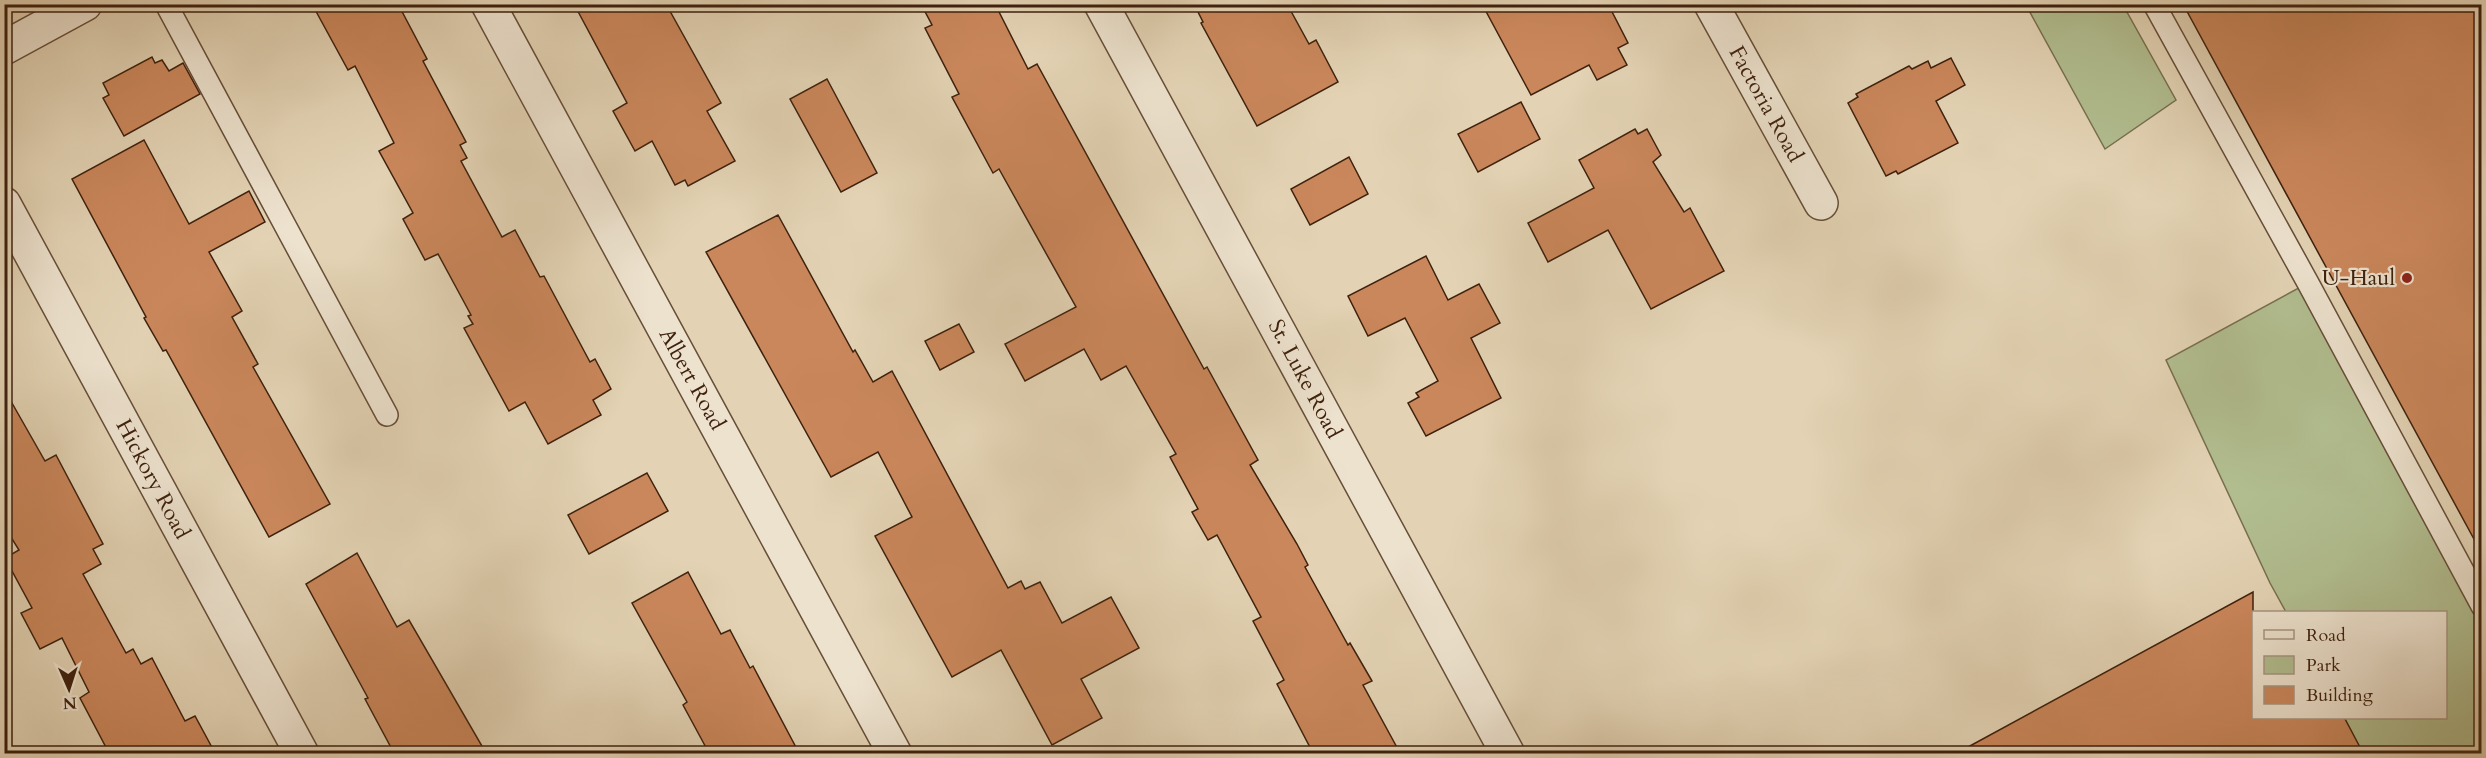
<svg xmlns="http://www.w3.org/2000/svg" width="2486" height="758" viewBox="0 0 2486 758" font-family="Cardo,serif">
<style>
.green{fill:#b1bd8f;stroke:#786f4e;stroke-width:1.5}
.building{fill:#ca875b;stroke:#3e210e;stroke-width:1.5}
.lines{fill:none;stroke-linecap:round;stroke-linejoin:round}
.service-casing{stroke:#674e38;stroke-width:24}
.minor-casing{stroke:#674e38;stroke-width:36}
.service{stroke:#ede2ce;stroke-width:21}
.minor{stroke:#ede2ce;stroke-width:33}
.poi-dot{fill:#8f2418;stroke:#ede2ce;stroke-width:2}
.labels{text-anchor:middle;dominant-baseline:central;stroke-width:4.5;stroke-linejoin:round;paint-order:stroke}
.street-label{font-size:22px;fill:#3e210e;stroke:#ede2ce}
.poi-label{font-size:22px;fill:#3e210e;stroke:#ede2ce;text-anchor:end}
</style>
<rect width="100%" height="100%" fill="#e3d3b4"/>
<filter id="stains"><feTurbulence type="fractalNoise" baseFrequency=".00333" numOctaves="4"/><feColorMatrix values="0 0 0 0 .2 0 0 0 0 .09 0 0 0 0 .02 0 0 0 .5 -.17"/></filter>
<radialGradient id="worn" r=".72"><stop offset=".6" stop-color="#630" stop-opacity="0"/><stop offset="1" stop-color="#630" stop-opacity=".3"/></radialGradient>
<g class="green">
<polygon points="2026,5 2123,5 2176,100 2105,149"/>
<polygon points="2308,283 2481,606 2481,753 2363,753 2344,718 2446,718 2446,612 2286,612 2270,583 2166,360"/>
</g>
<g class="building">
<polygon points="312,4 398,4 427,59 423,61 466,142 460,145 467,158 461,161 502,237 515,230 540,277 544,276 590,362 595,359 611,389 593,400 601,415 548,444 525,402 509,411 464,328 473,324 468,316 471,315 438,254 425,260 403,219 413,213 379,151 394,143 355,66 348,70"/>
<polygon points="574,4 666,4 721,103 707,111 735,161 688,186 685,180 675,185 652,141 635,151 613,111 627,103"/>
<polygon points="921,4 995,4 1028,69 1037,64 1204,369 1207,367 1258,460 1250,465 1297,544 1308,565 1305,567 1348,645 1350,643 1372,681 1363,685 1400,753 1313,753 1277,684 1284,680 1253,621 1261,617 1217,535 1208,540 1192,512 1198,509 1170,457 1176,454 1126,366 1101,380 1084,349 1025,381 1005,344 1076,307 999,169 993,173 952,97 959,94 925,28 932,25"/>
<polygon points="1194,4 1287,4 1309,44 1316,40 1338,82 1257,126 1201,23 1203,22"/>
<polygon points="1482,4 1608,4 1628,43 1618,48 1627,65 1597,80 1589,65 1531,95"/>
<polygon points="2183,4 2481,4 2481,552"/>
<polygon points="152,57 155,63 162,60 169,71 183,63 200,94 124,136 103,98 109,95 103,83"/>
<polygon points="1951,58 1965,85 1936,101 1958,143 1898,174 1896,171 1886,176 1848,103 1858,97 1856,94 1909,66 1912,69 1928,61 1931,68"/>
<polygon points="827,79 877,173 841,192 790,99"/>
<polygon points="1521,102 1540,139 1478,172 1458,134"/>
<polygon points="1635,129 1638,134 1647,129 1661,155 1653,162 1684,212 1690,208 1724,271 1651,309 1608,230 1548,262 1528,223 1594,188 1579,160"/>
<polygon points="144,140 189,224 249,191 265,222 209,252 242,311 232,317 258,364 253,367 330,504 269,537 166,350 163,351 144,318 146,317 72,179"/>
<polygon points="1349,157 1368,194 1310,225 1291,189"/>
<polygon points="778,215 853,352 855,350 873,382 892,371 1008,588 1021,581 1025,589 1040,582 1062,623 1111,597 1139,648 1081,679 1102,718 1052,745 1001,650 952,677 875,536 912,517 878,452 831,477 706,252"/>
<polygon points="1426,256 1448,300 1479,284 1500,323 1471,338 1501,398 1426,436 1408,403 1419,397 1416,393 1438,381 1405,318 1368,336 1348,296"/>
<polygon points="959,324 974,352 940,370 925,341"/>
<polygon points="4,389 45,461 56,455 103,544 93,549 101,564 83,574 126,653 133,649 141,664 152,658 185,721 195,716 215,753 109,753 80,698 89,692 62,638 40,649 21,613 32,608 5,558 19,550 4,526"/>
<polygon points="647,473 668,511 589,554 568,515"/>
<polygon points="357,553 397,627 409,620 486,753 394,753 365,699 368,698 306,584"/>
<polygon points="688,572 721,634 730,630 750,668 753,666 799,753 709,753 683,705 687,702 632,603"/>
<polygon points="2253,592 2253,717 2344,717 2363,753 1957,753"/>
</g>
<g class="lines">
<defs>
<g id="service">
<polyline points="166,4 387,415"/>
<polyline points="2154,4 2308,283 2482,606"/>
</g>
<g id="minor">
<polyline points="488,4 895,754"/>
<polyline points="1101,4 1508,754"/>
<polyline points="1711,4 1821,203"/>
<polyline points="4,48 85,4"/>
<polyline points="4,204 302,754"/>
</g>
</defs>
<use href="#service" class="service-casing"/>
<use href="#minor" class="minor-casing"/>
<use href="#service" class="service"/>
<use href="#minor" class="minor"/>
</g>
<circle class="poi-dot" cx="2407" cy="278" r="6"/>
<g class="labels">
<g class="street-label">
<text transform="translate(1766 104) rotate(61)">Factoria Road</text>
<text transform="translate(692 379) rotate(61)">Albert Road</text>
<text transform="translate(1305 379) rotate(62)">St. Luke Road</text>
<text transform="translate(153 479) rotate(62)">Hickory Road</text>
</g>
<g class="poi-label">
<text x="2395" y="278">U-Haul</text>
</g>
</g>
<rect width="2486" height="758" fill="none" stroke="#e3d3b4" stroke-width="24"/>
<rect x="6" y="6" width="2474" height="746" fill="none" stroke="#3e210e" stroke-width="3"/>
<rect x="12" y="12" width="2462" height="734" fill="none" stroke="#3e210e" stroke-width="1.5"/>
<rect x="2252" y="611" width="195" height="108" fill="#ede2ce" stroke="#a79581" stroke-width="1.5"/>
<rect x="2264" y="630" width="30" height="9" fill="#ede2ce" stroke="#a79581" stroke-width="1.5"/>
<text x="2306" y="641" font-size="18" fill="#3e210e">Road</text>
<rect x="2264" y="656" width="30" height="18" fill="#b1bd8f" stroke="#a79581" stroke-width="1.5"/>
<text x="2306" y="671" font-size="18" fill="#3e210e">Park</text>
<rect x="2264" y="686" width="30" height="18" fill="#ca875b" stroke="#a79581" stroke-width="1.5"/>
<text x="2306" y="701" font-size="18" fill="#3e210e">Building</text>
<g transform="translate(69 689) rotate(177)" stroke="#ede2ce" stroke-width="4.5" paint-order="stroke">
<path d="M0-4.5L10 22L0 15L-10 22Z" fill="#3e210e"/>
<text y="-9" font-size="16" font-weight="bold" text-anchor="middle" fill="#3e210e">N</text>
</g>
<rect width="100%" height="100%" filter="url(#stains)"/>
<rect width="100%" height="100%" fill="url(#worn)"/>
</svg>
